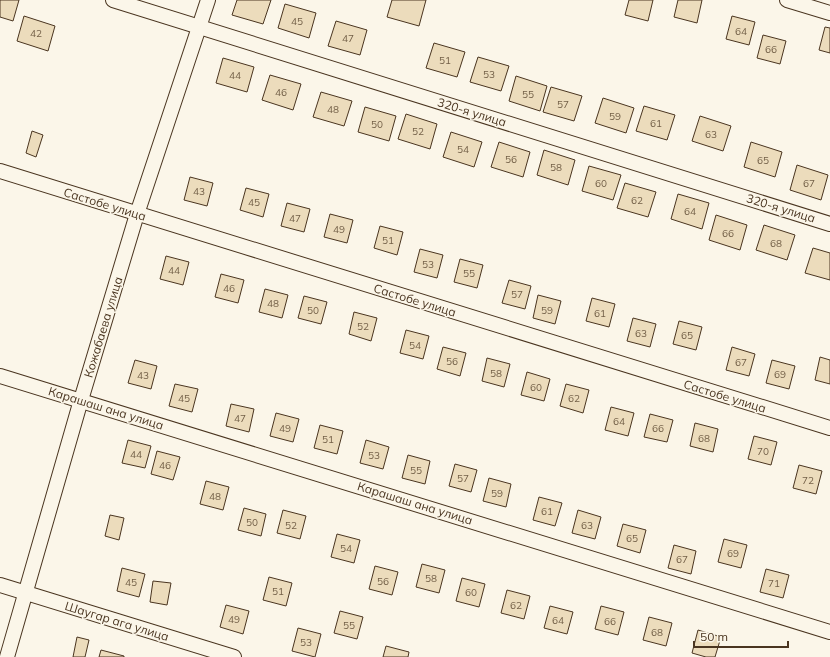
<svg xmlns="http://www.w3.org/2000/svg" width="830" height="657" viewBox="0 0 830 657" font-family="Mulish,sans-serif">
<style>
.building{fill:#ecdcbc;stroke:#4a3520}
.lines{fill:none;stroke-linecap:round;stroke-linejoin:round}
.minor-casing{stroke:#4a3520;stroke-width:16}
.minor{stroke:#fbf6e9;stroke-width:14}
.labels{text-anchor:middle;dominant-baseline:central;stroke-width:3;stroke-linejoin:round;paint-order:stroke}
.number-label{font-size:10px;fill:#725f47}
.street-label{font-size:12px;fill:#4a3520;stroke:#fbf6e9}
</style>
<rect width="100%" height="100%" fill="#fbf6e9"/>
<g class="building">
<polygon points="0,0 19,0 13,21 0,17"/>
<polygon points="237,0 271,0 263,24 232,15"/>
<polygon points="392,0 426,0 419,26 387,17"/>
<polygon points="629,0 653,0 648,21 625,15"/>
<polygon points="678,0 702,0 697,23 674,17"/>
<polygon points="285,4 316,13 309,38 278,28"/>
<polygon points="24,16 55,26 48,51 17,41"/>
<polygon points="732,16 755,22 749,45 726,39"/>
<polygon points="336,21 367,30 360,55 328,46"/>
<polygon points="825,27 830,28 830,53 819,50"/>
<polygon points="763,35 786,41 780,64 757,58"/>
<polygon points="434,43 465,52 457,77 426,68"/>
<polygon points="478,57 509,66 501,91 470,82"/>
<polygon points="223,58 254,67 247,92 216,83"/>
<polygon points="270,75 301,84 293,110 262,100"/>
<polygon points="516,76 547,86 540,111 509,101"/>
<polygon points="551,87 582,96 574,121 543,112"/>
<polygon points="321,92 352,101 344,126 313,117"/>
<polygon points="603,98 634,108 626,133 595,123"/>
<polygon points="644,106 675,115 667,140 636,131"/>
<polygon points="365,107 396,116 389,141 358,132"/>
<polygon points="406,114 437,124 430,149 398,139"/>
<polygon points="700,116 731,126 723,151 692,141"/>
<polygon points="32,131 43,135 36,157 26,153"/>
<polygon points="451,132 482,142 474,167 443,157"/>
<polygon points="499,142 530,152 523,177 491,167"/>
<polygon points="751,142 782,152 775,177 744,167"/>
<polygon points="544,150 575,160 568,185 537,175"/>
<polygon points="797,165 828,175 821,200 790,190"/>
<polygon points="589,166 621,175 613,200 582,191"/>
<polygon points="190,177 213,183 207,206 184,200"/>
<polygon points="625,183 656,192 648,217 617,208"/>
<polygon points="246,188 269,194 263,217 240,210"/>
<polygon points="678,194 709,203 702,229 671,219"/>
<polygon points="287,203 310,209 304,232 281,226"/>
<polygon points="330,214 353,220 347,243 324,237"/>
<polygon points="716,215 747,225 740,250 709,240"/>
<polygon points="764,225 795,235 787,260 756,250"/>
<polygon points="380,226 403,232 397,255 374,248"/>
<polygon points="813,248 830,253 830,280 805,273"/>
<polygon points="420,249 443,255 437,278 414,272"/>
<polygon points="166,256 189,262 183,285 160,279"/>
<polygon points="460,259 483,265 477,288 454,282"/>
<polygon points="221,274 244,280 238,303 215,297"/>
<polygon points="509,280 531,286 525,309 502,303"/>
<polygon points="265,289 288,295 282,318 259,312"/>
<polygon points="538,295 561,301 555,324 533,318"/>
<polygon points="304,296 327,302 321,324 298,318"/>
<polygon points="592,298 615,304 609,327 586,321"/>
<polygon points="354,312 377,318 371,341 349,334"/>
<polygon points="633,318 656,324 650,347 627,341"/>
<polygon points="679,321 702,327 696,350 673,344"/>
<polygon points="406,330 429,336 423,359 400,353"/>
<polygon points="443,347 466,353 460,376 437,369"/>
<polygon points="732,347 755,354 749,376 726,370"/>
<polygon points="820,357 830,360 830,384 815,380"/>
<polygon points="487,358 510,364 504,387 482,381"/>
<polygon points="135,360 157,366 151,389 128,383"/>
<polygon points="772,360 795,366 789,389 766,383"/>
<polygon points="527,372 550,379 544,401 521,395"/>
<polygon points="175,384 198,389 192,412 169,406"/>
<polygon points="566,384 589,390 583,413 560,406"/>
<polygon points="231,404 254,409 249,432 226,426"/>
<polygon points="611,407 634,413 628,436 605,430"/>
<polygon points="276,413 299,419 293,442 270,436"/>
<polygon points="650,414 673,420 667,442 644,437"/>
<polygon points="695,423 718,429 713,452 690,446"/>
<polygon points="320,425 343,431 337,454 314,448"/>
<polygon points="754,436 777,442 771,465 748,459"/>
<polygon points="128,440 151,446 145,468 122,463"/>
<polygon points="366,440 389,447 383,469 360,463"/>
<polygon points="157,451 180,457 173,480 151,474"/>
<polygon points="408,455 430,461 425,484 402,478"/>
<polygon points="455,464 477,470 471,492 449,486"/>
<polygon points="799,465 822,471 816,494 793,488"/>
<polygon points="489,478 511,484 506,507 483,501"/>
<polygon points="206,481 229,487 223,510 200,504"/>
<polygon points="539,497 562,503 555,526 533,520"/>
<polygon points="244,508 266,514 261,536 238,530"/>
<polygon points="283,510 306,516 300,539 277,533"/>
<polygon points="578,510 601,517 595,539 572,533"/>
<polygon points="110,515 124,518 119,540 105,536"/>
<polygon points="623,524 646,530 640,553 617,546"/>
<polygon points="337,534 360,540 354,563 331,557"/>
<polygon points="724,539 747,545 741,568 718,562"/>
<polygon points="674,545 696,551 691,574 668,568"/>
<polygon points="422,564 445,570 439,593 416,587"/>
<polygon points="375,566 398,572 392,595 369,589"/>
<polygon points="122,568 145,574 139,597 117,591"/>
<polygon points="766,569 789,575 783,598 760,592"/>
<polygon points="269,577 292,583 286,606 263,600"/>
<polygon points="462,578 485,584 479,607 456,601"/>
<polygon points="153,581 171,583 167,605 150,602"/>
<polygon points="507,590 530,596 524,619 501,613"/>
<polygon points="226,605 249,611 243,634 220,627"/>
<polygon points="550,606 573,612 567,634 544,628"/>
<polygon points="601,606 624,612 618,635 595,629"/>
<polygon points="340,611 363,617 357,639 334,633"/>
<polygon points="649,617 672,623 666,646 643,640"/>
<polygon points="298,628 321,634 315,657 292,651"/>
<polygon points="698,630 721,637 715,657 706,657 692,653"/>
<polygon points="77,637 89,640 85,657 73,657"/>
<polygon points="386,646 409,652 408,657 383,657"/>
<polygon points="101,650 124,656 124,657 99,657"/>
</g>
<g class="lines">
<defs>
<g id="minor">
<polyline points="113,0 830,224"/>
<polyline points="787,0 830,13"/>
<polyline points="0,171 830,428"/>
<polyline points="0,376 830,632"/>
<polyline points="0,585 234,657"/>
<polyline points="7,657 81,400 137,214 208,0"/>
</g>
</defs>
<use href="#minor" class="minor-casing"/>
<use href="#minor" class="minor"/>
</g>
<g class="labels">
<g class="number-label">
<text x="297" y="21">45</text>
<text x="741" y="31">64</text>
<text x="36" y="33">42</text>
<text x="348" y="38">47</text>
<text x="771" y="49">66</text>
<text x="445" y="60">51</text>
<text x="489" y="74">53</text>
<text x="235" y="75">44</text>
<text x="281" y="92">46</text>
<text x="528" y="94">55</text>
<text x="563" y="104">57</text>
<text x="333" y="109">48</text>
<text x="615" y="116">59</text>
<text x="656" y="123">61</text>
<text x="377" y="124">50</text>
<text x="418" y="131">52</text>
<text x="711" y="134">63</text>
<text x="463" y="149">54</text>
<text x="511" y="159">56</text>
<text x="763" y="160">65</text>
<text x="556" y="167">58</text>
<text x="601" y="183">60</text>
<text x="809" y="183">67</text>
<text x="199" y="191">43</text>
<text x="637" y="200">62</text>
<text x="254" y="202">45</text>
<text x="690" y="211">64</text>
<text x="295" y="218">47</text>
<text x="339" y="229">49</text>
<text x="728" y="233">66</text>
<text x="388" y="240">51</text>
<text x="776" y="243">68</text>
<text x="428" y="264">53</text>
<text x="174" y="270">44</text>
<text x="469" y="273">55</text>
<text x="229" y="288">46</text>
<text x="517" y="294">57</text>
<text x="273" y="303">48</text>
<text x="313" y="310">50</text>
<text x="547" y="310">59</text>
<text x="600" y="313">61</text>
<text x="363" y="326">52</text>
<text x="641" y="333">63</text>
<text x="687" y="335">65</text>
<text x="415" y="345">54</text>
<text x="452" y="361">56</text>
<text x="741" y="362">67</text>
<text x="496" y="373">58</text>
<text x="780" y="374">69</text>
<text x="143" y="375">43</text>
<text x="536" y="387">60</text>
<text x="184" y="398">45</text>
<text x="574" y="398">62</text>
<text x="240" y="418">47</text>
<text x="619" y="421">64</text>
<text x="285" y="428">49</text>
<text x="658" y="428">66</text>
<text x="704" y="438">68</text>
<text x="328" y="439">51</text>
<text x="763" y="451">70</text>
<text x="136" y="454">44</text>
<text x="374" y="455">53</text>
<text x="165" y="465">46</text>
<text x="416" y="470">55</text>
<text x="463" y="478">57</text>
<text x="808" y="480">72</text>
<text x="497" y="493">59</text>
<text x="215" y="496">48</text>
<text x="547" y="511">61</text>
<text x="252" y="522">50</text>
<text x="291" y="525">52</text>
<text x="587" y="525">63</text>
<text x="632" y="538">65</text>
<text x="346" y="548">54</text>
<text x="733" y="553">69</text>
<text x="682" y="559">67</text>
<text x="431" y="578">58</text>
<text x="383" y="581">56</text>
<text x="131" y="582">45</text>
<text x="774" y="583">71</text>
<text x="278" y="591">51</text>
<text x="471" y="592">60</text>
<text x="516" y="605">62</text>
<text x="234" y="619">49</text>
<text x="558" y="620">64</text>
<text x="610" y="621">66</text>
<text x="349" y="625">55</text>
<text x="657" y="632">68</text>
<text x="306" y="642">53</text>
</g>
<g class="street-label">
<text transform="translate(472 112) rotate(17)">320-я улица</text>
<text transform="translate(105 204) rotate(17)">Састобе улица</text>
<text transform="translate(781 208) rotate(17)">320-я улица</text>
<text transform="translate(415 300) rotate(17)">Састобе улица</text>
<text transform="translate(103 327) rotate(-73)">Кожабаева улица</text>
<text transform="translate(725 396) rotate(17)">Састобе улица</text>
<text transform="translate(106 408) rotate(17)">Карашаш ана улица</text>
<text transform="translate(415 503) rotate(17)">Карашаш ана улица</text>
<text transform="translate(117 621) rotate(17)">Шаугар ага улица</text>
</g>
</g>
<path d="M694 641v6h94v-6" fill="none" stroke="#4a3520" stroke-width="2"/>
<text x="700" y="641" font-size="12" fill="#4a3520" stroke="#fbf6e9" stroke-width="3" paint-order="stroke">50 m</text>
</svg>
